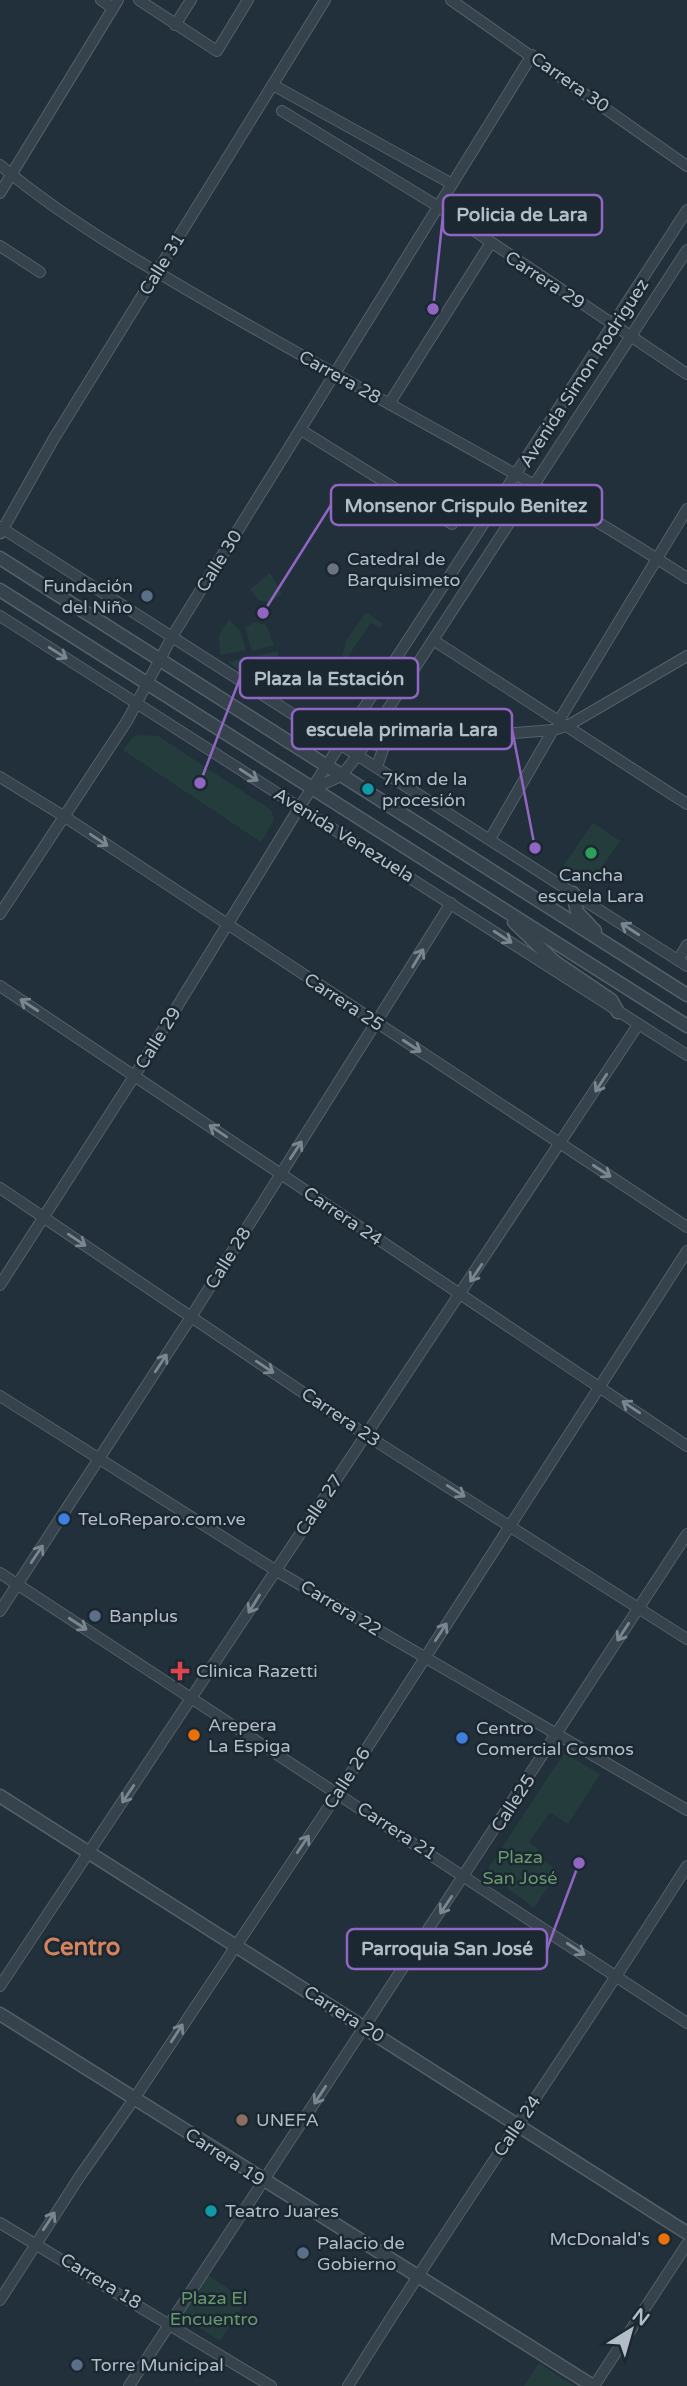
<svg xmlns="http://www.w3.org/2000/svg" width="687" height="2386" viewBox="0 0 687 2386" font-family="'Varela Round',sans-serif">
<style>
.green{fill:#243d3c}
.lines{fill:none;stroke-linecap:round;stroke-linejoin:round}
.minor-casing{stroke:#54606a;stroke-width:12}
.tertiary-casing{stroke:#54606a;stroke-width:15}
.minor{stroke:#36424c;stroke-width:10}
.tertiary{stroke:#36424c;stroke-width:12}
.oneway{stroke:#7a8690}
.worship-dot{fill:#6b7280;stroke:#1b2731;stroke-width:2.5}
.service-dot{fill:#5c6f8a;stroke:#1b2731;stroke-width:2.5}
.culture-dot{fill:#0f9aa8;stroke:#1b2731;stroke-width:2.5}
.leisure-dot{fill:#2e9e5b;stroke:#1b2731;stroke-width:2.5}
.shop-dot{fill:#3f7fe0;stroke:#1b2731;stroke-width:2.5}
.health-dot{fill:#e0444e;stroke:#1b2731;stroke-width:2.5}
.food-dot{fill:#e8710a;stroke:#1b2731;stroke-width:2.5}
.education-dot{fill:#8d6e63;stroke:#1b2731;stroke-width:2.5}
.labels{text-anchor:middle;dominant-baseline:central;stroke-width:5;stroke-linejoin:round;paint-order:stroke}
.street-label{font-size:18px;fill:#b2bdc7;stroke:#1b2731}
.poi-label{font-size:18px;fill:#b2bdc7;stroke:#1b2731;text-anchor:start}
.park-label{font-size:18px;fill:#68996d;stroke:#1b2731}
.district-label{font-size:24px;font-weight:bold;fill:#d5835f;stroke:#1b2731}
.leader{fill:none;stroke:#9166c2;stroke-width:2.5}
.callout-dot{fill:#9166c2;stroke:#1b2731;stroke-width:2.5}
.callout{fill:#1b2731;stroke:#9166c2;stroke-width:2.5}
.callout-label{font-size:19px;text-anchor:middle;font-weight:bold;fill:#b2bdc7}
</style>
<rect width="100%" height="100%" fill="#22303c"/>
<g class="green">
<polygon points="270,573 282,594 269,602 258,600 250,589"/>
<polygon points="366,612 383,624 380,628 371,622 339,670 346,641"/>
<polygon points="229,619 240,631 246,650 220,655 219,635"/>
<polygon points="254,622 266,625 274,645 252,651 245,628"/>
<polygon points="278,651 278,660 243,673 228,662"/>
<polygon points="139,735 158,736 271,810 274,819 261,842 123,750 133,737"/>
<polygon points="593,823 620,841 590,884 563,866"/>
<polygon points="564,1753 600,1774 568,1824 550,1812 529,1842 544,1855 543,1860 558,1871 534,1908 486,1872"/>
<polygon points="208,2275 246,2301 220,2341 181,2316"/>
<polygon points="539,2363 574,2386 524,2386"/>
</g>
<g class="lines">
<defs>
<g id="minor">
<polyline points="101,0 113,8"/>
<polyline points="139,0 217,51 248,0"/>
<polyline points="451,0 687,166"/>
<polyline points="175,25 191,0"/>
<polyline points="273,85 452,184"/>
<polyline points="282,111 439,207 687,374"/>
<path d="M0,165C68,222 146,266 222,310C377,400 537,480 687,578"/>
<polyline points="0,193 118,0"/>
<polyline points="0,246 40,272"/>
<polyline points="389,404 490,244"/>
<polyline points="301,430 452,524"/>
<polyline points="0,527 687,966"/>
<polyline points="3,529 53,440 325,0"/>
<polyline points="0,616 687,1055"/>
<polyline points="433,640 687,804"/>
<polyline points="560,719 687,509"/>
<polyline points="366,743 384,746 397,742 553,730 569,725 687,656"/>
<polyline points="377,767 384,746"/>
<polyline points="0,777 65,817 687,1227"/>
<polyline points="312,789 341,776 358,755 687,250"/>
<polyline points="490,839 553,730"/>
<polyline points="0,914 127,721 173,635 532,55"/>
<polyline points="678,960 687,945"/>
<polyline points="0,986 687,1446"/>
<polyline points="0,1188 366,1435 687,1639"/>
<polyline points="0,1285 135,1075 299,808 687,210"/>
<polyline points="0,1396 275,1570 687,1810"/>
<polyline points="0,1573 687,2023"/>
<polyline points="0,1611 191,1317 451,903"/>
<polyline points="0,1986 638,1025"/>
<polyline points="0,2223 271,2386"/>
<polyline points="0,2300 80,2176 134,2099 338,1793 687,1251"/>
<polyline points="129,2386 687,1534"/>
<path d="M348,2386C457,2210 577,2041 687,1866"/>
<polyline points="594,2386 687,2244"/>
</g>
<g id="tertiary">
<polyline points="0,532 3,529"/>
<polyline points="0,558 687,995"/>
<polyline points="0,590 687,1026"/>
<polyline points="573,893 577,912 595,931"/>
<polyline points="514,922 555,962 611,1000 618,1012"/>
<polyline points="0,1796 687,2233"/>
<polyline points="0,2014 593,2386"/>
</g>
</defs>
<use href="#minor" class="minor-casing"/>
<use href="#tertiary" class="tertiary-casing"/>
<use href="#minor" class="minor"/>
<use href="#tertiary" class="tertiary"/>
</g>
<defs><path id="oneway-shaft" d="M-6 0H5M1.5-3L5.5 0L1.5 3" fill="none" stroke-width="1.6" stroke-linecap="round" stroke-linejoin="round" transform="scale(1.75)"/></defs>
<g class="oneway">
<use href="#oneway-shaft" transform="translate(58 653) rotate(32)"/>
<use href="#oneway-shaft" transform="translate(249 775) rotate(33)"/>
<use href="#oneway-shaft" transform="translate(99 840) rotate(34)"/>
<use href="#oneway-shaft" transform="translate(630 929) rotate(-147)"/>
<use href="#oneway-shaft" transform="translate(503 937) rotate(33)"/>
<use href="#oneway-shaft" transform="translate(418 958) rotate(-59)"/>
<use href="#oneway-shaft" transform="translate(29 1005) rotate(-147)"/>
<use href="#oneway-shaft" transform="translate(412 1046) rotate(33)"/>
<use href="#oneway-shaft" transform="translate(601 1083) rotate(123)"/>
<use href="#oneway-shaft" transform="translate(218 1131) rotate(-146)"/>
<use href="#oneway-shaft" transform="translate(296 1150) rotate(-57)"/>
<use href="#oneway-shaft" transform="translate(602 1171) rotate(33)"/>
<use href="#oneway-shaft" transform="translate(77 1240) rotate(34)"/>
<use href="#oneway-shaft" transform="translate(476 1273) rotate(124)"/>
<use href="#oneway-shaft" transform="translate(161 1363) rotate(-57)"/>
<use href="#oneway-shaft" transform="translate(265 1367) rotate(34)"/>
<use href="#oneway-shaft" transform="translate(631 1407) rotate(-146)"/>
<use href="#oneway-shaft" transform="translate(456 1491) rotate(32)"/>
<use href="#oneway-shaft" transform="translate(37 1554) rotate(-56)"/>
<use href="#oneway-shaft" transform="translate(254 1604) rotate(122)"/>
<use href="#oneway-shaft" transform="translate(78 1624) rotate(33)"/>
<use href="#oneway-shaft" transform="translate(441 1632) rotate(-57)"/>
<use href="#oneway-shaft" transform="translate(623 1632) rotate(123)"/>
<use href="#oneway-shaft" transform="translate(128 1794) rotate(124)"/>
<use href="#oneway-shaft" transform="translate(303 1844) rotate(-56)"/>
<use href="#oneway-shaft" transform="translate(446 1905) rotate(124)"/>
<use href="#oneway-shaft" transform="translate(576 1949) rotate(33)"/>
<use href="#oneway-shaft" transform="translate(177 2033) rotate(-57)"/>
<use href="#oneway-shaft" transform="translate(320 2095) rotate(123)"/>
<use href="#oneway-shaft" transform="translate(49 2221) rotate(-57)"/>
</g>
<circle class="worship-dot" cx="333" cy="569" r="7"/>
<g class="service-dot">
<circle cx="147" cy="596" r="7"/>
<circle cx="95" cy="1616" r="7"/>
<circle cx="303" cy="2253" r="7"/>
<circle cx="77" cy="2365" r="7"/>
</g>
<g class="culture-dot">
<circle cx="368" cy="789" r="7"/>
<circle cx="211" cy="2211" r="7"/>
</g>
<circle class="leisure-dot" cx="591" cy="853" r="7"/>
<g class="shop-dot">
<circle cx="64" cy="1519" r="7"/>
<circle cx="462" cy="1738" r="7"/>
</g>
<path class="health-dot" d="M176.5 1660.5h7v7h7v7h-7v7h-7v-7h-7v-7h7z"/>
<g class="food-dot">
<circle cx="194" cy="1735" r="7"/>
<circle cx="664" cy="2239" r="7"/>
</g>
<circle class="education-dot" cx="242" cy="2120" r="7"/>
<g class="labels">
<g class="street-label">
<text transform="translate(570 82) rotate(35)">Carrera 30</text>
<text transform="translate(162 264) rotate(-58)">Calle 31</text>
<text transform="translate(545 280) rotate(33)">Carrera 29</text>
<text transform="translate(584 373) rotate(-57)">Avenida Simon Rodriguez</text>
<text transform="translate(340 377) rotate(29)">Carrera 28</text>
<text transform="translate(219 561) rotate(-58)">Calle 30</text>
<text transform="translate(344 835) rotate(32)">Avenida Venezuela</text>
<text transform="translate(344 1002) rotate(33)">Carrera 25</text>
<text transform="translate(158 1038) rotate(-58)">Calle 29</text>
<text transform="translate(343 1216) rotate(34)">Carrera 24</text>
<text transform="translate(228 1258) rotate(-58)">Calle 28</text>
<text transform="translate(341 1417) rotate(34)">Carrera 23</text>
<text transform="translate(319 1505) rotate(-56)">Calle 27</text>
<text transform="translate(341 1608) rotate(31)">Carrera 22</text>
<text transform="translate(347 1778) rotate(-57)">Calle 26</text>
<text transform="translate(513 1803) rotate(-57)">Calle25</text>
<text transform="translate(397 1831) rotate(33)">Carrera 21</text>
<text transform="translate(344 2014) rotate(32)">Carrera 20</text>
<text transform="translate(517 2126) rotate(-56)">Calle 24</text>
<text transform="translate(225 2157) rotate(33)">Carrera 19</text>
<text transform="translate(101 2281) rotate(31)">Carrera 18</text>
</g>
<g class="poi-label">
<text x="347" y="559">Catedral de<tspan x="347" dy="21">Barquisimeto</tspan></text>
<text x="133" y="586" text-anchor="end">Fundación<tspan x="133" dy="21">del Niño</tspan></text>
<text x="382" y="779">7Km de la<tspan x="382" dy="21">procesión</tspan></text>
<text x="591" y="875" text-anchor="middle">Cancha<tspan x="591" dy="21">escuela Lara</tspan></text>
<text x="78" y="1519">TeLoReparo.com.ve</text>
<text x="109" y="1616">Banplus</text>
<text x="196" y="1671">Clinica Razetti</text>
<text x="208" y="1725">Arepera<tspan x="208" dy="21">La Espiga</tspan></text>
<text x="476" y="1728">Centro<tspan x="476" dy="21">Comercial Cosmos</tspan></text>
<text x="256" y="2120">UNEFA</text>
<text x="225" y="2211">Teatro Juares</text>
<text x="650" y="2239" text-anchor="end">McDonald's</text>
<text x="317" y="2243">Palacio de<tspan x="317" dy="21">Gobierno</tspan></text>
<text x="91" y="2365">Torre Municipal</text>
</g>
<g class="park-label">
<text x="520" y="1857">Plaza<tspan x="520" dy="21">San José</tspan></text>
<text x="214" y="2298">Plaza El<tspan x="214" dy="21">Encuentro</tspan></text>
</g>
<g class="district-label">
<text x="82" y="1947">Centro</text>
</g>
</g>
<path class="leader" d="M433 309L443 215M263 613L331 505M200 783L240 678M535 848L512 729M579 1863L547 1949"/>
<g class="callout-dot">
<circle cx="433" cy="309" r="7"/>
<circle cx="263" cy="613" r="7"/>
<circle cx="200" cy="783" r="7"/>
<circle cx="535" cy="848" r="7"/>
<circle cx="579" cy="1863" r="7"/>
</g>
<g class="callout">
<rect x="443" y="195" width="159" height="40" rx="7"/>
<rect x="331" y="485" width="271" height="40" rx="7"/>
<rect x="240" y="658" width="178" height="40" rx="7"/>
<rect x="292" y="709" width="220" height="40" rx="7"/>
<rect x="347" y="1929" width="200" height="40" rx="7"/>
</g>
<g class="callout-label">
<text x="522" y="221">Policia de Lara</text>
<text x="466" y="512">Monsenor Crispulo Benitez</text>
<text x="329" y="685">Plaza la Estación</text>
<text x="402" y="736">escuela primaria Lara</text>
<text x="447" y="1955">Parroquia San José</text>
</g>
<g transform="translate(631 2330) rotate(37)" stroke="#1b2731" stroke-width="5" paint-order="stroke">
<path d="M0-5L12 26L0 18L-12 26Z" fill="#b2bdc7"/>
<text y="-10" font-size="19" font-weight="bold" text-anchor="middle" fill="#b2bdc7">N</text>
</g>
</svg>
